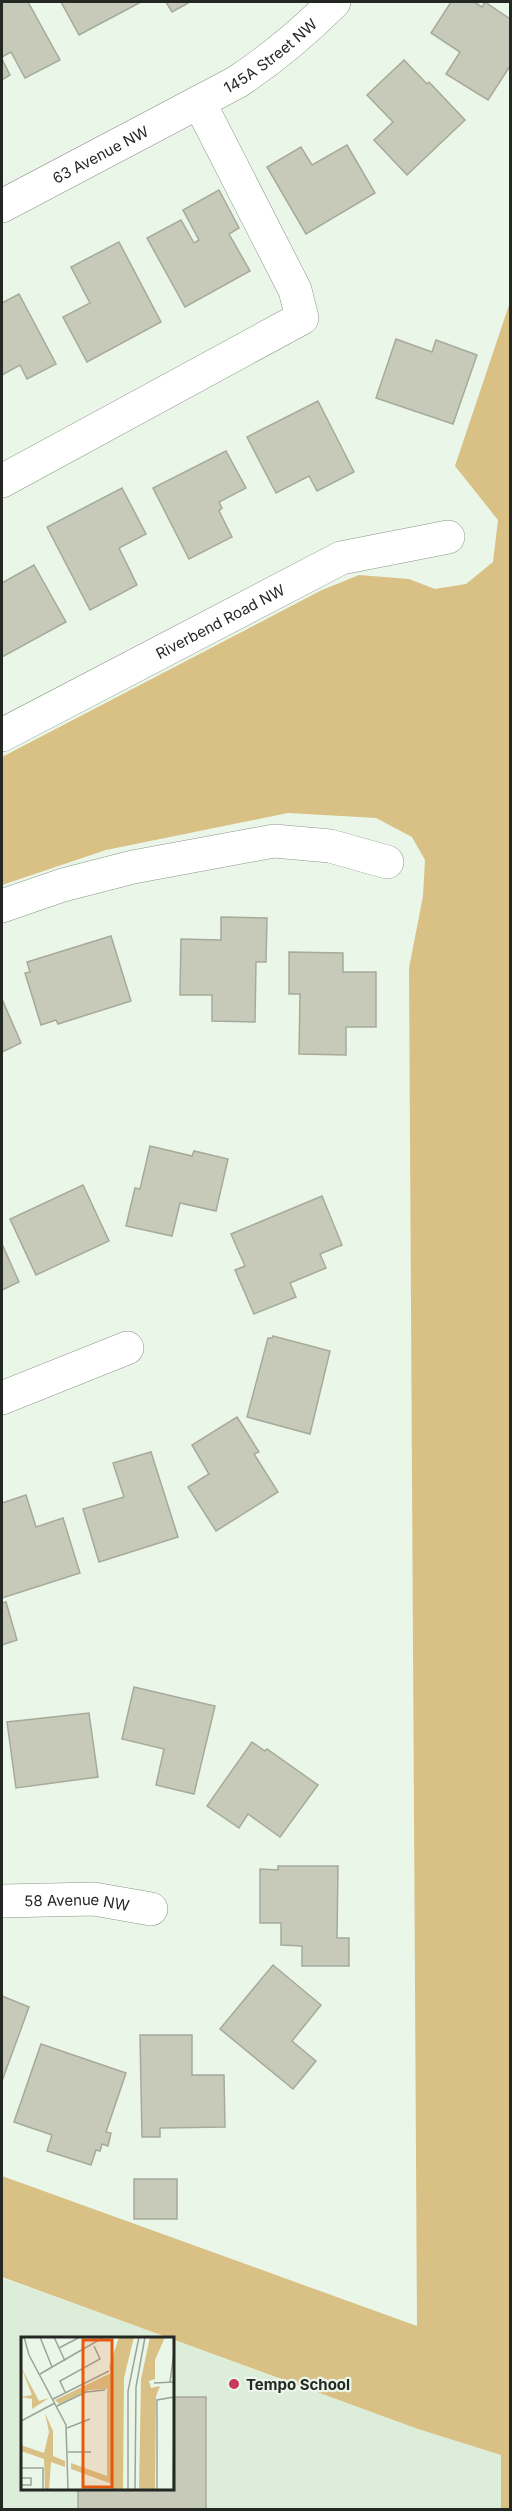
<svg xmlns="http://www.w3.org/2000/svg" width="512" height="2511" viewBox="0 0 512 2511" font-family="Inter,sans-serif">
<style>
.built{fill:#dcedd9}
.green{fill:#d9c186}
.building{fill:#c7cab9;stroke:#a7aa9a;stroke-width:1.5}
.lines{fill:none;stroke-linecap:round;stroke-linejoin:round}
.minor-casing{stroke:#8a9588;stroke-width:34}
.minor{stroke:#fff;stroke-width:33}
.poi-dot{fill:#c7385f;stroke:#eaf6e8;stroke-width:2}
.labels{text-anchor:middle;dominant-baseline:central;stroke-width:4.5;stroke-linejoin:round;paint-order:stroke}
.street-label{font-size:15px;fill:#242823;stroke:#eaf6e8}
.poi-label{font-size:15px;font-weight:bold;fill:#242823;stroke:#eaf6e8;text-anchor:start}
.inset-road{fill:none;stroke:#9ba499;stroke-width:1.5}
.view{fill:#e8590c;fill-opacity:0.15;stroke:#e8590c;stroke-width:3}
.inset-edge{fill:none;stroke:#242823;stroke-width:3}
</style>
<rect width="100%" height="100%" fill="#eaf6e8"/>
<polygon class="built" points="2,2278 169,2338 22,2338 22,2488 172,2488 173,2340 418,2429 501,2455 501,2509 2,2509"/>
<polygon class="green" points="510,302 510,2509 501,2510 501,2455 418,2429 2,2277 2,2176 417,2326 409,968 423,896 425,860 412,837 376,818 288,813 106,850 2,885 2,757 322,590 359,575 409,579 435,589 466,584 493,562 498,520 455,466"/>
<g class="building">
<polygon points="2,2 28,2 60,60 25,78 11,52 2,57"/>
<polygon points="61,2 141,2 79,35"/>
<polygon points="166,2 190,2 172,12"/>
<polygon points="451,2 474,2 482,7 485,2 510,19 510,66 488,100 446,74 460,52 431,33"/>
<polygon points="2,59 10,75 2,80"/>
<polygon points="404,60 427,84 429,82 465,120 407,175 374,140 393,122 367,95"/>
<polygon points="347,145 375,193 306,234 267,167 301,147 312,165"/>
<polygon points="219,190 239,228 229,234 250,271 185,307 147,238 181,220 194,243 199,240 183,210"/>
<polygon points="119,242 161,322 87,362 63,317 90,303 71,267"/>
<polygon points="19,294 56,364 27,379 20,365 2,375 2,303"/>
<polygon points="396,339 432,352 436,340 477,355 453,424 376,398"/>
<polygon points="318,401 354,472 317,491 309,476 276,493 247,437"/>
<polygon points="226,451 246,488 219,502 222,508 219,511 232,537 189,559 153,488"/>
<polygon points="122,488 146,534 119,548 137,585 90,610 47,527"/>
<polygon points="34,565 66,622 2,657 2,583"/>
<polygon points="221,917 267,918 266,962 256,962 255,1022 212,1021 212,995 180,995 181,939 221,940"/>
<polygon points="111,936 131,1001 58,1024 56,1020 41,1025 25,973 30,972 27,962"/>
<polygon points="289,952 343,953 343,972 376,972 376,1027 346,1027 346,1055 299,1054 300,994 289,994"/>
<polygon points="2,999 21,1043 2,1052"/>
<polygon points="150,1146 192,1156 194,1151 228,1159 216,1211 180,1203 172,1236 126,1226 135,1188 140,1189"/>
<polygon points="83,1185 109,1241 36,1275 10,1219"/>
<polygon points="322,1196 342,1245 320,1254 326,1268 290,1283 296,1297 254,1314 235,1270 245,1266 231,1234"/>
<polygon points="2,1244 19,1282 2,1290"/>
<polygon points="273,1336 330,1351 310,1434 247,1417 268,1338 272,1338"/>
<polygon points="237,1417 259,1452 254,1454 278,1492 216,1531 188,1487 209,1474 192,1445"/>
<polygon points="151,1452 178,1537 99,1562 83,1509 124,1497 113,1463"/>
<polygon points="26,1495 36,1527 63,1518 80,1573 2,1598 2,1503"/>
<polygon points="6,1602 17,1640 2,1645 2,1603"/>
<polygon points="134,1687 215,1706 194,1794 156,1785 164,1749 122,1739"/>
<polygon points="89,1713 98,1777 16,1788 7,1722"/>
<polygon points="252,1742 265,1751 267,1749 318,1785 280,1837 248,1814 239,1828 207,1806"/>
<polygon points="278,1866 338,1866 337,1938 349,1938 349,1966 302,1966 302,1946 281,1945 281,1923 260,1923 260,1869 278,1870"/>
<polygon points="273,1965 321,2005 292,2041 316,2061 293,2089 220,2029"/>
<polygon points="2,1996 29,2007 2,2081"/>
<polygon points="140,2035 192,2035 192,2075 224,2075 225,2127 160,2128 160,2137 142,2137"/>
<polygon points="41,2044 126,2073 106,2132 111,2133 108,2146 102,2144 100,2151 96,2150 91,2165 47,2151 52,2135 14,2122"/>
<rect x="134" y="2179" width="43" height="40"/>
<polygon points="172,2397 206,2397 206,2510 78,2510 78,2488 172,2488"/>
</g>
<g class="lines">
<defs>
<g id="minor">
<path id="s1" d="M2,206L237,82C273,58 304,32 334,2"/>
<polyline points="2,481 302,318 295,290 199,102"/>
<path id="s2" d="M2,735L341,558L448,537"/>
<polyline points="2,906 63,885 133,867 274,841 330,846 387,862"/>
<polyline points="2,1398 127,1348"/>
<path id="s3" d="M2,1901L94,1899L151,1909"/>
</g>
</defs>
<use href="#minor" class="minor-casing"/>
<use href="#minor" class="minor"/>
</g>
<circle class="poi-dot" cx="234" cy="2384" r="6"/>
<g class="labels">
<g class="street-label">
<text stroke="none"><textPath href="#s1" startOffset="308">145A Street NW</textPath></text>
<text stroke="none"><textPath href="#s1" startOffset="111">63 Avenue NW</textPath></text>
<text stroke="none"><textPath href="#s2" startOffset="246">Riverbend Road NW</textPath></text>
<text stroke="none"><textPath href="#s3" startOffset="75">58 Avenue NW</textPath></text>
</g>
<g class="poi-label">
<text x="246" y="2384">Tempo School</text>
</g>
</g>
<g transform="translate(21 2337)">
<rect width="153" height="153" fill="#eaf6e8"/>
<path d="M98,0H113L103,41L102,153H91V147L50,132V126L86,139V52L68,53L38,67L34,63L90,36L88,30ZM129,0H144L134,23V42L128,44L130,51L139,49L135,59L134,153H118L120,42ZM0,30L18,64L28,61L11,72V62L0,60L11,58ZM24,76L32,94V119L44,124V130L30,125L28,153H24L23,122L0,114V108L23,116L28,95Z" fill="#d9c186"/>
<path class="inset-road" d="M3,0L8,18L45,88L47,153M19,0L31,30M33,0L44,24M38,11L59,0M19,37L83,0M149,45L153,15M133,46L153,45M44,55L39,44L79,22L73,9M32,62L88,34M36,69L65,55L84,53M0,84L34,66M46,91L69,82M47,115H70M0,131H22V153M0,141H10V148H0M107,153V54L118,0M114,153L115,50L124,0M136,153V63L153,60M152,153L153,77"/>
<path class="view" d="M62,3H91V150H62Z"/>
<rect width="153" height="153" class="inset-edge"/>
</g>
<rect width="512" height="2511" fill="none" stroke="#242823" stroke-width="6"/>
</svg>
